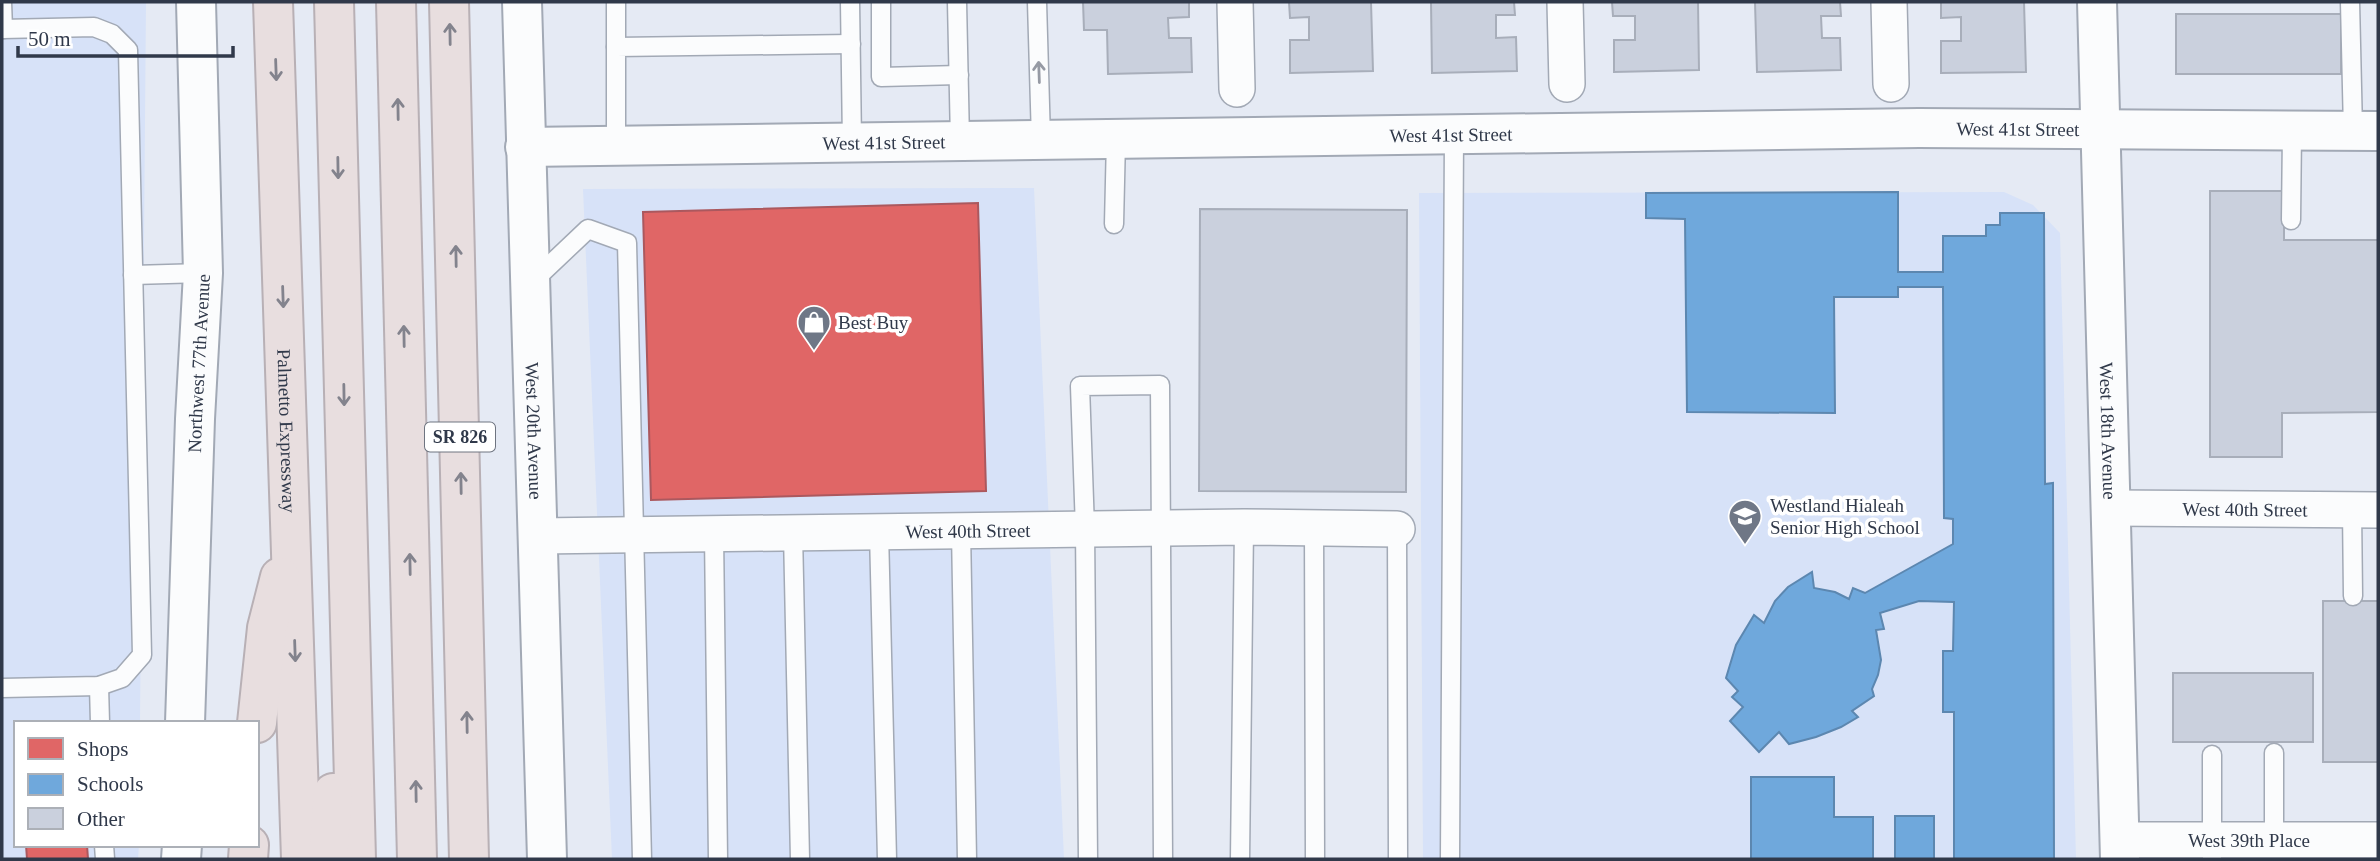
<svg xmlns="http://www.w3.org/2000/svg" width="2380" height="861" viewBox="0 0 2380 861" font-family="Georgia,serif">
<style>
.built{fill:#d7e2f8}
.shops{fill:#e06666;stroke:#ab585e;stroke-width:2}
.schools{fill:#6fa8dc;stroke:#5c87b0;stroke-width:2}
.building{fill:#cad0dd;stroke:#a8aeba;stroke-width:2}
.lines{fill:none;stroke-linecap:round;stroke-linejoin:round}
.service-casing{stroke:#a2a9b5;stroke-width:21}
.minor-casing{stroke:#a2a9b5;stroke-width:38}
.tertiary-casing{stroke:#a2a9b5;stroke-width:42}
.motorway-casing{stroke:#b8b0b5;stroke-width:42}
.service{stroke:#fbfcfd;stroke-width:18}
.minor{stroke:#fbfcfd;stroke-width:35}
.tertiary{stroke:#fbfcfd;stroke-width:38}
.motorway{stroke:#e8dedf;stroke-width:38}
.oneway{stroke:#83838d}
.oneway2{stroke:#969aa4}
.labels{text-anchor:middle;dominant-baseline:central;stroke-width:7;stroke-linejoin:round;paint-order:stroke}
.shield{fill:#fff;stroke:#6e7480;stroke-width:2}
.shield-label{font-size:18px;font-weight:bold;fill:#30394a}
.street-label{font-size:19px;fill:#30394a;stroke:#fff}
.poi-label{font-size:19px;fill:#30394a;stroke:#fff;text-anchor:start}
</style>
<rect width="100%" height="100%" fill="#e5eaf4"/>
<g class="built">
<polygon points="2,2 146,2 140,723 16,723 16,845 139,845 138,859 2,859"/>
<polygon points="1034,188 1064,859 612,859 583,189"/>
<polygon points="2004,192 2033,205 2060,233 2076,859 1423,859 1419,193"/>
</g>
<g class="shops">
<polygon points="978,203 986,491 651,500 643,212"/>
<polygon points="26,845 87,845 88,859 27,859"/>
</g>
<g class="schools">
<polygon points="1898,192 1898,272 1943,272 1943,236 1986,236 1986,225 2000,225 2000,213 2044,213 2045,484 2053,483 2054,859 1954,859 1954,712 1943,712 1943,651 1953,651 1954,602 1919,601 1880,613 1884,629 1876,630 1881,660 1878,675 1872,689 1874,696 1852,711 1858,717 1841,727 1816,737 1789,744 1779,732 1759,752 1730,721 1743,707 1732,697 1738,691 1726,678 1736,645 1754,615 1764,623 1775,601 1788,587 1812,572 1814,588 1835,592 1849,599 1853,588 1865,593 1953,544 1953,519 1944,518 1943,287 1898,287 1898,297 1834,297 1835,413 1687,412 1685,219 1646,218 1646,193"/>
<polygon points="1751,777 1834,777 1834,817 1873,817 1873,859 1751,859"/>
<rect x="1895" y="816" width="39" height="43"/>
</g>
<g class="building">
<polygon points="1083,2 1189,2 1189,17 1168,18 1169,38 1191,38 1192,72 1108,74 1107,30 1084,30"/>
<polygon points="1289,2 1371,2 1373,71 1290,73 1290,40 1309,40 1309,17 1290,18"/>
<polygon points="1431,2 1514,2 1515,15 1496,15 1496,38 1516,37 1517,71 1432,73"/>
<polygon points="1612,2 1698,2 1699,70 1614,72 1614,40 1635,40 1635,16 1613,16"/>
<polygon points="1755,2 1840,2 1841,16 1821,16 1822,38 1840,38 1841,70 1757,72"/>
<polygon points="1941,2 2024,2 2026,72 1941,73 1941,41 1961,41 1961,17 1941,18"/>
<rect x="2176" y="14" width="165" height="60"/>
<polygon points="2210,191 2284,191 2284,240 2378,240 2378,412 2282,413 2282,457 2210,457"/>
<polygon points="1200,209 1407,210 1406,492 1199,491"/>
<rect x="2323" y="601" width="55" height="161"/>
<rect x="2173" y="673" width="140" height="69"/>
</g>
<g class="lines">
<defs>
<g id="service">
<polyline points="2,2 3,29"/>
<polyline points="616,2 616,47"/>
<polyline points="850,2 852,143"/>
<polyline points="881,2 881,77 959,75"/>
<polyline points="957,2 960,141"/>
<polyline points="1037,2 1041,140"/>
<polyline points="2350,2 2353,131"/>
<polyline points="2,29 94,27 112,34 128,50 142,655 122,678 99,686 2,688"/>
<polyline points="616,146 616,47 851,44"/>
<polyline points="2291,220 2292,131"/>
<polyline points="1114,224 1116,139"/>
<polyline points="133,275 203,273"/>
<polyline points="532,282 588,229 627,243 642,859"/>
<polyline points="2352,509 2353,596"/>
<polyline points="1314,527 1315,859"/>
<polyline points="1397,529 1398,859"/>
<polyline points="961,531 967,859"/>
<polyline points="879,532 887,859"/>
<polyline points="793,533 800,859"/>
<polyline points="714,534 718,859"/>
<polyline points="99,686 100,723"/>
<polyline points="2274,753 2274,840"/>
<polyline points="2212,755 2212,859"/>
<polyline points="104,845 105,859"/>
<polyline points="1088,859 1085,529 1080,386 1160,385 1163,859"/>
<polyline points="1240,859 1244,527"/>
<polyline points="1450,859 1454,135"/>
</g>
<g id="minor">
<polyline points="1235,2 1237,89"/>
<polyline points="1565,2 1567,84"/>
<polyline points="1889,2 1891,84"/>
<path id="s1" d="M2110,508L2378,510"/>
<path id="s2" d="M538,536L1244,527L1397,529"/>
<path id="s3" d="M2119,840H2378"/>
</g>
<g id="tertiary">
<path id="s4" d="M522,2L547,859"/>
<path id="s5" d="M2097,2L2120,859"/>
<path id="s6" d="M525,147L1919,128L2378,131"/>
<path id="s7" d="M185,723L195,419L203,273L196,2"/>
<polyline points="181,859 182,845"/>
</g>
<g id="motorway">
<path id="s8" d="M273,2L301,859"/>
<polyline points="334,2 356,859"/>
<polyline points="396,2 417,859"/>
<polyline points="449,2 469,859"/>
<polyline points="257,723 267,628 280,577"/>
<polyline points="248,859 249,845"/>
<polyline points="328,859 333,793"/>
</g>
</defs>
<use href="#service" class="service-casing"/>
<use href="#minor" class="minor-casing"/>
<use href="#tertiary" class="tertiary-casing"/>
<use href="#motorway" class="motorway-casing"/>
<use href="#service" class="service"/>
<use href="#minor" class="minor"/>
<use href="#tertiary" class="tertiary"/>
<use href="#motorway" class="motorway"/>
</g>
<defs><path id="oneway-shaft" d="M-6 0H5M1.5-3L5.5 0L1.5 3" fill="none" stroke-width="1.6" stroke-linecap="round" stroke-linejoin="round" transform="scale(1.75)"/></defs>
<g class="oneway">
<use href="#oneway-shaft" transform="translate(450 34) rotate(-91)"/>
<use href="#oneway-shaft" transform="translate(276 70) rotate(88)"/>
<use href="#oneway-shaft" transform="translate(398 109) rotate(-91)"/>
<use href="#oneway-shaft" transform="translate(338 168) rotate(89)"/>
<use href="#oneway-shaft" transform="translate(456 256) rotate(-91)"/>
<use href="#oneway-shaft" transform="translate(283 297) rotate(88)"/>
<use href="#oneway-shaft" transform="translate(404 336) rotate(-91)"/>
<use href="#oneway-shaft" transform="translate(344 395) rotate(89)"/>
<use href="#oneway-shaft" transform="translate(461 483) rotate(-91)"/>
<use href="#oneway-shaft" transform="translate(410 564) rotate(-91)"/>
<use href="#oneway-shaft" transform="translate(295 651) rotate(88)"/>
<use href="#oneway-shaft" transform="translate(467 722) rotate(-91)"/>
<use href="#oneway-shaft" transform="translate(416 791) rotate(-91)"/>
</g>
<use class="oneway2" href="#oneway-shaft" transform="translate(1039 72) rotate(-92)"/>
<defs>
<symbol id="shop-pin" viewBox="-11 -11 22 30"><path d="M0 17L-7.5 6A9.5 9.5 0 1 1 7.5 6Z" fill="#6f7786" stroke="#fff"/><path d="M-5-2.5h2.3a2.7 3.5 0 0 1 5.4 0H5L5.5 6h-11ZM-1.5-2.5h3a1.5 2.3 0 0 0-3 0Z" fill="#fff"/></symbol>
<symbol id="school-pin" viewBox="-11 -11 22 30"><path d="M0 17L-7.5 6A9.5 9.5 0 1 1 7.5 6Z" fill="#6f7786" stroke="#fff"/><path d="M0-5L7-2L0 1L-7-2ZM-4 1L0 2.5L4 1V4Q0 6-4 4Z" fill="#fff"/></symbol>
</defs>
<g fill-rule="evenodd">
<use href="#shop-pin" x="795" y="303" width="38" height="52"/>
<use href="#school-pin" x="1726" y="497" width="38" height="52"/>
</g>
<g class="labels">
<rect class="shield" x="425" y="422.5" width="70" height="29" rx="5"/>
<g class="shield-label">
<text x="460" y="437">SR 826</text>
</g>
<g class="street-label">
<text stroke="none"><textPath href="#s6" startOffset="1493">West 41st Street</textPath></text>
<text stroke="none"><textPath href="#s6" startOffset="926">West 41st Street</textPath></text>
<text stroke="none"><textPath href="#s6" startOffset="359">West 41st Street</textPath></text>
<text stroke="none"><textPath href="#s7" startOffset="360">Northwest 77th Avenue</textPath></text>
<text stroke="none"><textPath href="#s8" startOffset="429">Palmetto Expressway</textPath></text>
<text stroke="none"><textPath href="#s4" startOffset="429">West 20th Avenue</textPath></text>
<text stroke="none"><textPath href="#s5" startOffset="429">West 18th Avenue</textPath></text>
<text stroke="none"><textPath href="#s1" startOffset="135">West 40th Street</textPath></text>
<text stroke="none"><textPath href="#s2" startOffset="430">West 40th Street</textPath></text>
<text stroke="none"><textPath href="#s3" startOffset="130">West 39th Place</textPath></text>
</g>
<g class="poi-label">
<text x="838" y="322">Best Buy</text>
<text x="1770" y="505">Westland Hialeah<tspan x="1770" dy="22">Senior High School</tspan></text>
</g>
</g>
<rect width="2380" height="861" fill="none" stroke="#30394a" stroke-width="7"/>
<rect x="14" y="721" width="245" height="126" fill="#ffffff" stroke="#acb0b7" stroke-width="2"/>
<rect x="28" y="738" width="35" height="21" fill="#e06666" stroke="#acb0b7" stroke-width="2"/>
<text x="77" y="756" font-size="21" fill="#30394a">Shops</text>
<rect x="28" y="774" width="35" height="21" fill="#6fa8dc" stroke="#acb0b7" stroke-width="2"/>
<text x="77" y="791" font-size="21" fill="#30394a">Schools</text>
<rect x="28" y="808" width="35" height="21" fill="#cad0dd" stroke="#acb0b7" stroke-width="2"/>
<text x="77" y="826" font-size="21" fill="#30394a">Other</text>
<path d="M18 46v10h215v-10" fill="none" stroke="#30394a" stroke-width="3.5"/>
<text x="28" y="46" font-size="21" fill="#30394a" stroke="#ffffff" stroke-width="5" paint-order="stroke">50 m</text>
</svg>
